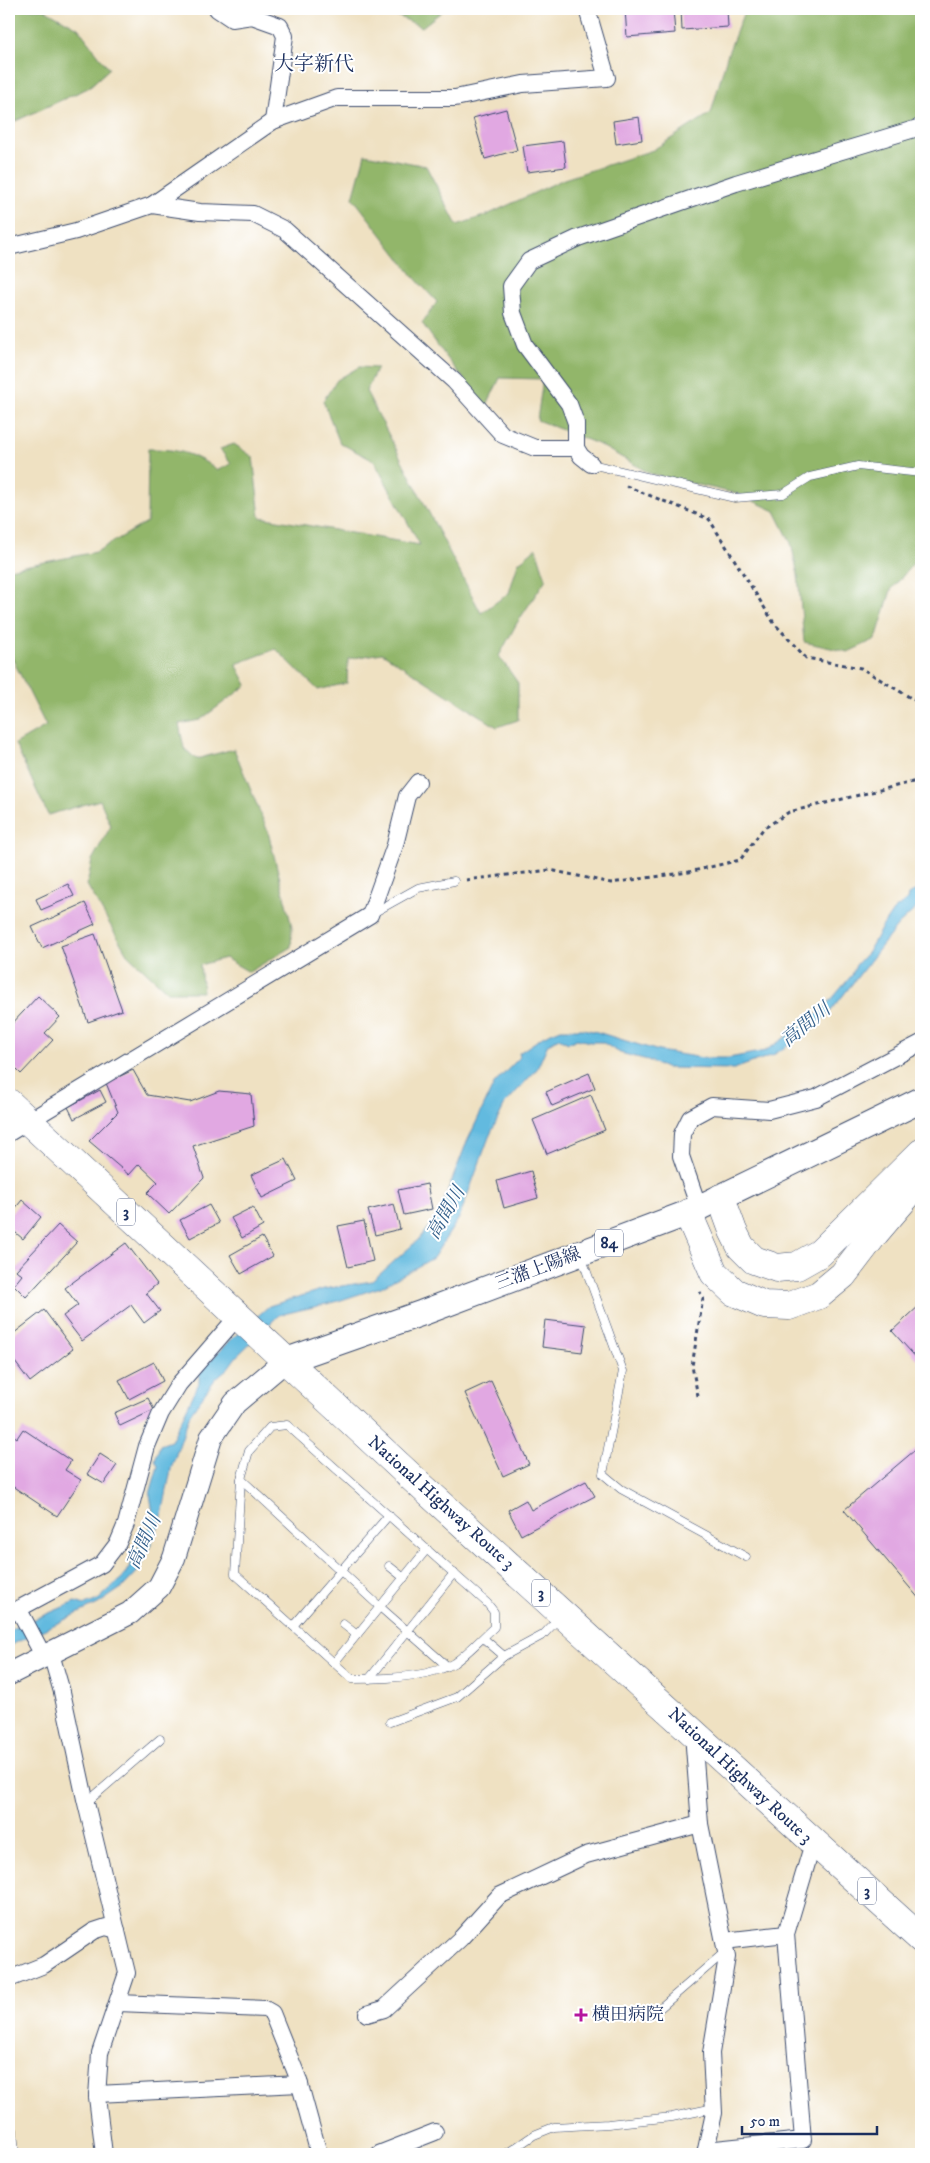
<svg xmlns="http://www.w3.org/2000/svg" width="930" height="2163" viewBox="0 0 930 2163" font-family="'IM FELL DW Pica','Noto Serif JP',serif">
<style>
.forest{fill:#92b66a;stroke:#567264}
.water{fill:#62badf;stroke:#3e749e}
.building{fill:#e1a8e2}
.lines{fill:none;stroke-linecap:round;stroke-linejoin:round}
.lane-casing{stroke:#3b4a6d;stroke-width:9}
.street-casing{stroke:#3b4a6d;stroke-width:18}
.secondary-casing{stroke:#3b4a6d;stroke-width:24}
.primary-casing{stroke:#3b4a6d;stroke-width:27}
.highway-casing{stroke:#3b4a6d;stroke-width:29}
.path{stroke:#3b4a6d;stroke-width:3;stroke-dasharray:4 4;stroke-linecap:butt}
.lane{stroke:#fff;stroke-width:8}
.street{stroke:#fff;stroke-width:16}
.secondary{stroke:#fff;stroke-width:22}
.primary{stroke:#fff;stroke-width:25}
.highway{stroke:#fff;stroke-width:28}
.poi-dot{fill:#b5179e;stroke:#fff;stroke-width:2}
.labels{text-anchor:middle;dominant-baseline:central;stroke-width:4;stroke-linejoin:round;paint-order:stroke}
.shield{fill:#fff;stroke:#5f6d8e;stroke-width:1}
.shield-label{font-size:16px;font-weight:bold;fill:#1b2f5e}
.street-label{font-size:18px;fill:#1b2f5e;stroke:#fff}
.poi-label{font-size:18px;fill:#1b2f5e;stroke:#fff;text-anchor:start}
.water-label{font-size:19px;font-style:italic;fill:#34608b;stroke:#fff}
.quarter-label{font-size:20px;fill:#1b2f5e;stroke:#fff}
</style>
<rect width="100%" height="100%" fill="#fff"/>
<filter id="ink" filterUnits="userSpaceOnUse"><feTurbulence type="fractalNoise" baseFrequency=".02" numOctaves="2"/><feDisplacementMap in="SourceGraphic" scale="10" xChannelSelector="R" yChannelSelector="G"/><feConvolveMatrix kernelMatrix="1 2 1 2 8 2 1 2 1" color-interpolation-filters="sRGB"/></filter>
<filter id="wash" filterUnits="userSpaceOnUse"><feTurbulence type="fractalNoise" baseFrequency=".0096" numOctaves="4" result="noise"/><feDisplacementMap in="SourceGraphic" scale="20" xChannelSelector="R" yChannelSelector="G"/><feGaussianBlur stdDeviation="1.12" result="paint"/><feColorMatrix in="noise" values="0 0 0 0 0 0 0 0 0 0 0 0 0 0 0 0 0 1.4 0 .05"/><feComposite in="paint" operator="in"/></filter>
<g filter="url(#wash)">
<rect width="100%" height="100%" fill="#efe1c2"/>
<g class="forest">
<polygon points="9,9 44,9 78,28 109,69 88,88 9,124"/>
<polygon points="389,9 445,9 422,27 391,13"/>
<polygon points="745,9 921,9 921,554 891,590 876,639 848,652 804,642 798,575 791,543 775,511 738,494 651,474 598,444 537,420 543,379 500,378 486,407 447,358 422,323 437,302 414,277 353,198 365,154 426,166 457,225 487,215 564,179 653,150 711,113 727,56"/>
<path d="M359,367L377,368L366,391L481,613L509,593L518,563L536,548L546,579L517,623L499,656L518,683V720L497,727L382,653L348,659L347,683L318,690L276,649L236,664L247,685L200,720L179,724L184,748L196,759L234,749L268,832L292,927L291,947L249,972L225,958L200,965L203,992H168L127,954L87,885L92,860L111,826L100,800L48,815L15,744L46,726L9,652V569L96,552L147,522L148,449C180,449 192,453 218,470L231,464L220,449L234,444L253,457L260,517L420,545L374,461L340,443L323,401L337,380Z"/>
</g>
<polygon class="water" points="921,887 921,904 898,925 831,1011 810,1032 773,1055 734,1069 665,1068 648,1060 620,1053 602,1042 590,1042 577,1039 568,1043 559,1038 548,1044 537,1069 505,1104 489,1137 459,1218 433,1258 381,1287 335,1302 279,1315 236,1357 228,1368 216,1378 190,1414 171,1469 161,1521 140,1569 123,1587 98,1604 9,1646 9,1630 75,1602 85,1605 98,1600 123,1577 130,1567 135,1553 154,1520 150,1494 158,1466 155,1460 160,1445 171,1441 199,1383 199,1373 227,1343 269,1306 324,1289 372,1281 418,1240 439,1214 466,1144 494,1084 520,1057 519,1053 544,1036 561,1029 583,1029 597,1032 659,1051 703,1058 729,1058 765,1051 808,1022 825,1007 852,975 856,965 868,952 882,927 893,911 907,900 908,895"/>
<g id="blocks">
<g class="building">
<polygon points="625,9 673,9 675,33 627,37"/>
<polygon points="681,9 727,9 728,27 682,30"/>
<polygon points="506,109 517,150 485,159 473,118"/>
<polygon points="639,117 642,140 616,144 613,121"/>
<polygon points="563,141 566,167 527,172 523,146"/>
<polygon points="68,884 74,896 41,910 36,899"/>
<polygon points="85,903 95,924 42,948 32,927"/>
<polygon points="95,934 122,1010 88,1022 61,946"/>
<polygon points="38,996 60,1017 45,1033 53,1040 21,1074 9,1062 9,1027"/>
<polygon points="133,1070 147,1095 190,1102 219,1091 251,1094 254,1126 193,1146 204,1178 169,1214 147,1193 158,1182 139,1164 129,1175 89,1141 118,1112 106,1083"/>
<polygon points="589,1073 595,1088 552,1106 546,1092"/>
<polygon points="100,1090 106,1102 74,1119 68,1107"/>
<polygon points="591,1095 605,1130 547,1154 533,1120"/>
<polygon points="286,1159 297,1181 262,1198 251,1175"/>
<polygon points="531,1171 538,1198 504,1208 497,1181"/>
<polygon points="427,1184 432,1209 404,1215 398,1190"/>
<polygon points="22,1200 41,1217 23,1239 9,1227 9,1216"/>
<polygon points="394,1204 400,1229 375,1235 368,1210"/>
<polygon points="209,1205 219,1223 190,1238 180,1220"/>
<polygon points="253,1207 263,1226 242,1238 231,1218"/>
<polygon points="364,1221 373,1261 348,1267 338,1226"/>
<polygon points="58,1225 77,1242 26,1297 14,1285 22,1275 16,1270"/>
<polygon points="262,1237 273,1256 241,1274 230,1255"/>
<polygon points="126,1243 157,1284 146,1293 160,1311 144,1323 131,1305 82,1341 63,1316 78,1305 65,1288"/>
<polygon points="921,1304 921,1363 892,1331"/>
<polygon points="44,1310 73,1349 30,1382 9,1354 9,1337"/>
<polygon points="545,1320 586,1325 582,1352 542,1347"/>
<polygon points="154,1362 163,1381 129,1399 119,1380"/>
<polygon points="491,1381 529,1464 503,1476 465,1393"/>
<polygon points="148,1398 154,1410 120,1426 114,1413"/>
<polygon points="23,1429 71,1461 65,1470 81,1480 57,1516 9,1484 9,1432 17,1438"/>
<polygon points="921,1445 921,1601 844,1510"/>
<polygon points="100,1454 117,1465 104,1484 87,1474"/>
<polygon points="586,1481 595,1496 521,1535 508,1510 526,1500 531,1510"/>
</g>
</g>
</g>
<g filter="url(#ink)">
<use href="#blocks" fill-opacity="0" stroke="#3b4a6d" stroke-width="1"/>
<g class="lines">
<defs>
<g id="lane">
<polyline points="591,464 735,498 783,494 810,477 858,466 921,473"/>
<polyline points="373,913 418,888 454,881"/>
<polyline points="581,1256 623,1371 603,1474 621,1489 746,1557"/>
<path d="M287,1425L487,1603L494,1612V1627C481,1639 468,1653 454,1663C430,1678 380,1679 352,1679L235,1574L241,1479L249,1451L270,1427Z"/>
<polyline points="241,1479 380,1607 447,1666"/>
<polyline points="389,1566 404,1578"/>
<polyline points="343,1624 357,1635"/>
<polyline points="293,1626 389,1515"/>
<polyline points="483,1638 504,1656"/>
<polyline points="334,1663 427,1549"/>
<polyline points="369,1679 454,1573"/>
<polyline points="390,1722 457,1697 504,1656 543,1635 560,1617"/>
<polyline points="86,1803 160,1739"/>
<polyline points="660,2008 726,1951"/>
<polyline points="9,2119 13,2130 15,2154"/>
<polyline points="506,2154 534,2135 554,2127 608,2124 672,2117 714,2108"/>
</g>
<g id="street">
<polyline points="217,9 232,19 252,16 280,26 285,36 273,121"/>
<polyline points="152,205 273,121 337,98 455,98 523,84 607,78 587,9"/>
<polyline points="9,247 76,231 152,205 200,212 253,214 285,230 454,381 503,435 535,448 576,448"/>
<polyline points="591,464 581,456 576,448 576,423 569,404 525,345 513,313 511,286 529,261 578,238 736,183 921,127"/>
<polyline points="9,1133 370,915 395,845 407,796 418,782"/>
<polyline points="699,1208 681,1156 682,1134 690,1118 712,1106 769,1110 816,1098 921,1043"/>
<polyline points="19,1610 44,1657"/>
<polyline points="9,1614 102,1564 118,1543 126,1524 147,1446 161,1413 179,1384 238,1316"/>
<polyline points="51,1654 62,1692 85,1799 127,1973 100,2053 97,2097 104,2154"/>
<polyline points="693,1734 700,1824 727,1957 711,2053 714,2113 705,2154"/>
<polyline points="724,1941 786,1934"/>
<polyline points="9,1979 44,1965 94,1931 106,1927 117,1930"/>
<polyline points="118,2003 265,2009 272,2013 298,2078 319,2154"/>
<polyline points="367,2014 384,2009 461,1938 499,1896 586,1855 700,1824"/>
<polyline points="97,2094 300,2084"/>
<polyline points="706,2150 803,2140 786,1934 813,1843"/>
<polyline points="379,2154 435,2132"/>
</g>
<polyline id="secondary" points="9,1674 130,1613 159,1587 174,1558 211,1438 235,1403 285,1361"/>
<polyline id="primary" points="285,1361 422,1313 688,1213 921,1100"/>
<g id="highway">
<polyline points="9,1103 409,1475 921,1939"/>
<polyline points="721,1198 733,1231 741,1247 754,1260 777,1268 797,1266 820,1253 921,1153"/>
<polyline points="688,1213 714,1273 734,1292 764,1305 789,1306 819,1295 843,1275 875,1233 921,1179"/>
</g>
</defs>
<use href="#lane" class="lane-casing"/>
<use href="#street" class="street-casing"/>
<use href="#secondary" class="secondary-casing"/>
<use href="#primary" class="primary-casing"/>
<use href="#highway" class="highway-casing"/>
<g class="path">
<polyline points="626,486 709,519 774,623 806,658 861,668 921,704"/>
<polyline points="466,880 550,870 611,883 689,872 740,860 763,829 789,812 921,780"/>
<polyline points="698,1396 692,1366 703,1298 700,1292"/>
</g>
<use href="#lane" class="lane"/>
<use href="#street" class="street"/>
<use href="#secondary" class="secondary"/>
<use href="#primary" class="primary"/>
<use href="#highway" class="highway"/>
</g>
</g>
<path class="poi-dot" d="M578.5 2007.5h5v5h5v5h-5v5h-5v-5h-5v-5h5z"/>
<g class="labels">
<g class="shield">
<rect x="117" y="1198.5" width="18" height="27" rx="4"/>
<rect x="595" y="1229.5" width="28" height="27" rx="4"/>
<rect x="532" y="1579.5" width="18" height="27" rx="4"/>
<rect x="858" y="1877.5" width="18" height="27" rx="4"/>
</g>
<g class="shield-label">
<text x="126" y="1212">3</text>
<text x="609" y="1243">84</text>
<text x="541" y="1593">3</text>
<text x="867" y="1891">3</text>
</g>
<g class="street-label">
<text transform="translate(538 1269) rotate(-21)">三潴上陽線</text>
<text transform="translate(441 1503) rotate(42)">National Highway Route 3</text>
<text transform="translate(740 1776) rotate(43)">National Highway Route 3</text>
</g>
<g class="poi-label">
<text x="592" y="2015">横田病院</text>
</g>
<g class="water-label">
<text transform="translate(806 1025) rotate(-39)">高間川</text>
<text transform="translate(446 1213) rotate(-60)">高間川</text>
<text transform="translate(144 1542) rotate(-66)">高間川</text>
</g>
<g class="quarter-label">
<text x="314" y="64">大字新代</text>
</g>
</g>
<rect width="930" height="2163" fill="none" stroke="#fff" stroke-width="30"/>
<path d="M742 2126v8h135v-8" fill="none" stroke="#1b2f5e" stroke-width="2.5"/>
<text x="750" y="2126" font-size="15" fill="#1b2f5e" stroke="#ffffff" stroke-width="4" paint-order="stroke">50 m</text>
</svg>
